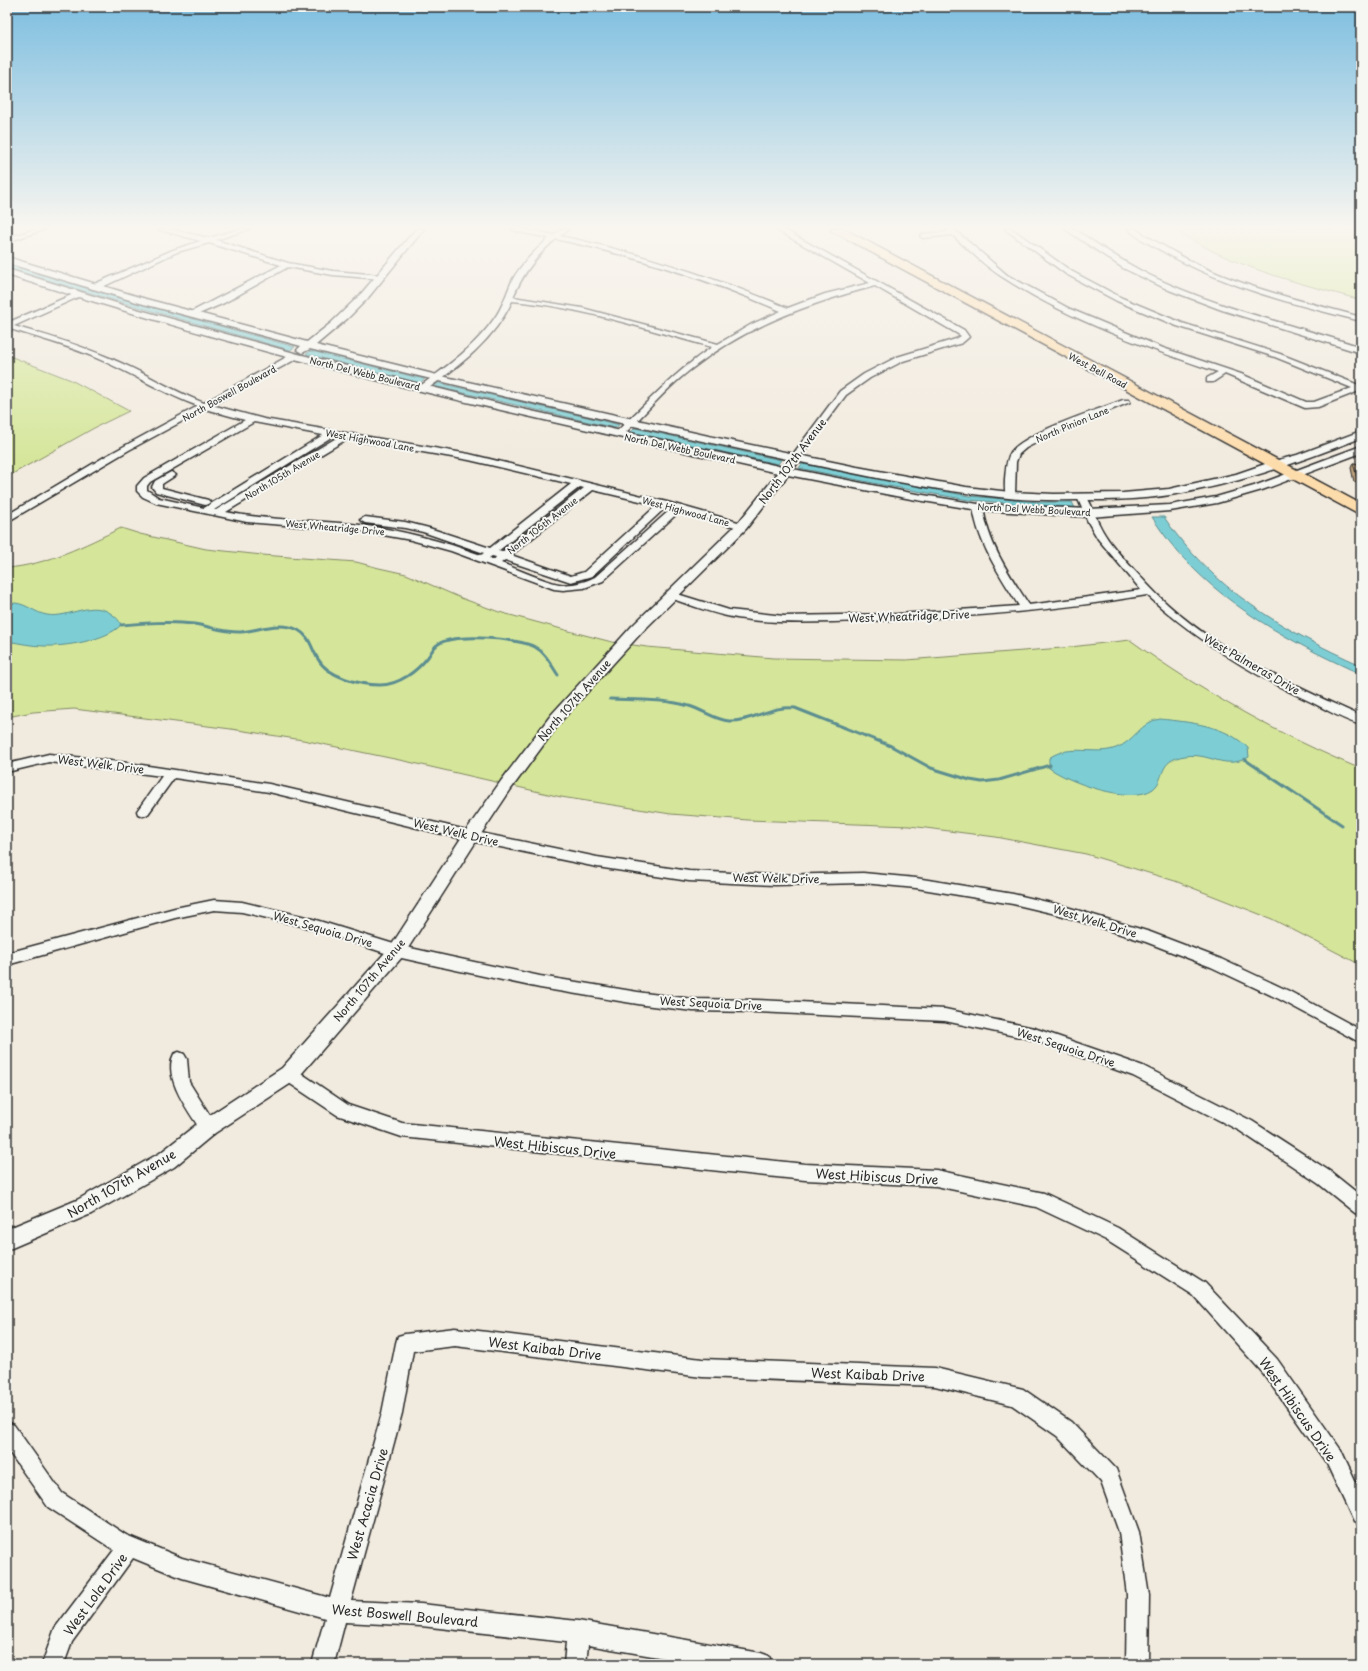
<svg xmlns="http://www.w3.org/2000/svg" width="1368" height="1671" viewBox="0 0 1368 1671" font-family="'Playpen Sans',sans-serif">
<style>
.green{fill:#d5e69a;stroke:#808862}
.water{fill:#7dced4;stroke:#5c8d90}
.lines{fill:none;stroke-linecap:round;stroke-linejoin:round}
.stream{stroke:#5c8d90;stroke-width:3}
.minor-casing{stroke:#2b2b2b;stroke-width:3}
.tertiary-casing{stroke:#2b2b2b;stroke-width:3}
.primary-casing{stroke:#2b2b2b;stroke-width:3}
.minor{fill:#f6f6f2;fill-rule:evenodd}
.tertiary{fill:#f6f6f2;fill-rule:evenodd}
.primary{fill:#fddcac;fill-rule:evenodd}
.wall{fill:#bea27c;stroke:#2b2b2b}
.building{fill:#ddbc90;stroke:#2b2b2b}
.labels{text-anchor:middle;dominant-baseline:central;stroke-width:4;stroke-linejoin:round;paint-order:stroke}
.far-street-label{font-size:9px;fill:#2b2b2b;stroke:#f6f6f2}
.street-label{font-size:11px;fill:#2b2b2b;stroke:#f6f6f2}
.near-street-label{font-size:13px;fill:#2b2b2b;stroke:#f6f6f2}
</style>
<rect width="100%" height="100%" fill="#f1eade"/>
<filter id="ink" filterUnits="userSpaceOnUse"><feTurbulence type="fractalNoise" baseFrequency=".025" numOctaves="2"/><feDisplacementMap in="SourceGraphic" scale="8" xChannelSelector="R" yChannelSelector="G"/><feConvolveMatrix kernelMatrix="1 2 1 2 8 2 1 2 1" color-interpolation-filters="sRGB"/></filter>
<g filter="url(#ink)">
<g class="green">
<path d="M1173,229H1361V300C1291,281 1235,268 1173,229Z"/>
<polygon points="7,355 71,380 129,411 94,428 7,477"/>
<path d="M121,528L140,534L206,549L262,555L356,562L379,568L406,574L461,598L499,612L569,631L612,642L647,647L773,658L906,660L1062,648L1130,640C1202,692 1279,735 1361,769V965L1272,919L1175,881L1086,854L996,837L910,826L748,820L671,814L561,797L409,762L303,740L231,729L74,709L33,712L7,717V568C47,565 85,545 121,528Z"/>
</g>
<g class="water">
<polygon points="7,264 118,298 295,347 290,350 114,300 7,268"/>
<polygon points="311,351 415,377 425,379 420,383 306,354"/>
<polygon points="439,383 612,423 619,425 615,428 434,386"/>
<polygon points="635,428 781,460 778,464 631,432"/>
<polygon points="802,464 969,496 1038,502 1072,502 1075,508 969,500 888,486 799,468"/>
<path d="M1152,517H1164C1210,587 1285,632 1361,665V674C1303,648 1242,616 1196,571C1179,555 1165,537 1152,517Z"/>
<path d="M15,603C27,604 35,613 47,615C70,619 92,598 113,615C117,618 119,620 121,625C107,640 65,647 44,646C32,646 19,643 7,641V605Z"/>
<path d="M1160,719C1189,722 1226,725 1248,748L1249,757C1224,771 1210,752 1185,756C1157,760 1166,779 1153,789C1131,805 1067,782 1048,767H1051L1049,763V758C1070,743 1095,756 1116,748C1134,742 1141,721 1160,719Z"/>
</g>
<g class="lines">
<g class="stream">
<path d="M121,625C145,623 170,621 194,624C209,626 225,633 241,632C260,630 280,621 298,630C310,636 311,648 318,659C328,677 360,685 380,685C399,685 417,671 428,657C431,653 433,648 437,645C452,633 519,638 535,647C546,653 551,665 558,675"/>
<path d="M610,699C636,700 664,699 689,706C703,710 715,720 729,721C752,722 771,705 795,708L891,746L931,768L970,780L982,782L999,780L1050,765"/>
<polyline points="1244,759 1342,825"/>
</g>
<defs>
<g id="minor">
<polygon points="36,229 46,229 7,242 7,238"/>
<polygon points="157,229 168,229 209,238 240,229 249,229 216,240 288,263 333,271 381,275 384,277 381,279 333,275 288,267 224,303 194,316 190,314 191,312 281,265 209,243 177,252 98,289 92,289 92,285 173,250 201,241"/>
<path d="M512,229H524L554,235L562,229H569L560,236C640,253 713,277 788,308L825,294L870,283L775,229H783L964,330L969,337L962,343L903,361L870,378L846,395L798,459L795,460L791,457L840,391L864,374L897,357L956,339L961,336L958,334L875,286C809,303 744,327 690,370C665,389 645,414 622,436L619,437L615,434L616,432C648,402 676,371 712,347C647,330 579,306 512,301C494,340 459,366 426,390H420V386C448,366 477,345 496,316C504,304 507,291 513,279C522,263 536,250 549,238L515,231ZM556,239C636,256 707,279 781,311L752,324L718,344L582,308L513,297C523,274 536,255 556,239Z"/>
<path d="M946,229H953L957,232L1007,275L1070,309L1163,348L1241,374L1306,402H1314L1352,388L1275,357L1177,326L1117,301L1066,274L1005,229H1012L1071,271L1122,298L1182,323L1280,354L1361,386V391H1359L1318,407L1305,408L1225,374L1213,382H1207V378L1218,372C1144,347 1070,320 1004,278C985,267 969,249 952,235L923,238L920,236L923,234L948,232Z"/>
<path d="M1128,229H1135C1163,246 1191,263 1221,275C1266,293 1314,304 1361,317V321C1293,304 1225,287 1164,252C1152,245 1137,238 1128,229Z"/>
<path d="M76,293H79L83,295L14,326C45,335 77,344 107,357C140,370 171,390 204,403L292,354H298V358L212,405L264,419L469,454L667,502L745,524L747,526L742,529L680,511L603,581L584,588L563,590L554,589L451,551L411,540L361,531L247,522L156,503L143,497L137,491V486L144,478L245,420L205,409L129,450L7,522V515L106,456L198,406C165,394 135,375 103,361C73,347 39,338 7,328V323ZM254,422L323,435L204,508L159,498L147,490V486L150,482ZM333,436L338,437L216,510H214ZM347,439L469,460L571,484L490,548L429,528L405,522L365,517L360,520L365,523L405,528L423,532L484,553L481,555C442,541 401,530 360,525C316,520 270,521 226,512ZM580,487L584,488L502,552L498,551ZM593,490L657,505L584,572L571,576L511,555ZM666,507L671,509L595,577C585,582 571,586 559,584C543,581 518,569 501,563L505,560L571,582L592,576ZM492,556L496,557L494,560L489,558Z"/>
<path d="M1123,400H1129L1130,402L1053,434L1026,448L1019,454L1016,462L1015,495L1010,498L1007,497C1004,492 1005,485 1005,479C1006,470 1006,459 1011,452C1026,432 1098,410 1123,400Z"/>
<polygon points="171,472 176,475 162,484 162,488 208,500 210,502 208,504 205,505 156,492 152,487 155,481"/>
<path d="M1082,494C1090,496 1094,515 1098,522C1109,546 1130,565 1147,584C1203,645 1287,683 1361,716V725C1344,720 1327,710 1311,702C1251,674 1196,640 1147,595C1054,611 961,618 867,621C824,622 779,625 737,618C713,614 690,605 667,597L666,595L671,592L729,610L784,616L898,614L1019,606C1000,575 978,544 973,507L978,504L983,507C988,544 1009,574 1029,605L1141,590L1098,539L1088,522L1077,497Z"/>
<polygon points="49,754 128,763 269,784 471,831 597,857 689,871 775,875 863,873 916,878 1013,894 1060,905 1150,932 1221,959 1289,991 1361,1030 1361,1043 1279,999 1211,967 1146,942 1060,915 1013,904 916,888 863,883 775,885 689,881 597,867 471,841 269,792 174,778 148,814 143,816 138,814 137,811 162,776 49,762 7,772 7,764"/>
<polygon points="214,900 242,902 306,917 397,945 451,957 540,976 644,993 693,999 756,1000 945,1009 1034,1028 1143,1066 1252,1121 1331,1172 1361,1196 1361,1215 1355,1213 1319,1184 1240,1131 1133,1076 1034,1040 945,1021 756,1012 693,1011 644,1005 540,988 451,969 397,957 306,927 242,912 214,910 175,918 7,965 7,953 175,908"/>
<path d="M179,1052L184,1054L187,1059L189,1082L214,1122L216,1127L214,1132L208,1134L202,1132C190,1113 162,1078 174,1054Z"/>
<polygon points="289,1067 295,1069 348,1105 402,1123 805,1164 936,1170 1044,1193 1118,1228 1205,1283 1277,1359 1341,1450 1361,1493 1361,1525 1354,1522 1327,1464 1263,1373 1193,1295 1106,1240 1036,1207 936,1186 805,1180 402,1137 337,1115 283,1079 281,1074 283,1069"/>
<polygon points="455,1328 702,1359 935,1368 1023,1389 1071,1422 1116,1469 1139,1532 1149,1595 1148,1664 1126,1664 1127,1595 1119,1532 1101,1482 1057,1436 1012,1405 935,1386 702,1377 455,1346 413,1351 402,1413 351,1601 421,1604 578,1621 761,1653 769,1656 772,1664 699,1664 588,1645 586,1664 564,1664 566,1642 421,1626 345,1622 334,1664 312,1664 325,1618 182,1578 133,1558 72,1642 64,1664 42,1664 55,1628 114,1550 48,1507 7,1449 7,1422 14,1425 62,1493 126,1535 182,1558 330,1598 382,1413 396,1343 398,1336 405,1334"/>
</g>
<g id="tertiary">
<path d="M416,229H424L367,299L348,318L316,345L437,375L713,437L857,467L966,487L1010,492L1054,494L1123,493L1169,489L1236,474L1271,462L1297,455L1361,431V438C1299,462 1236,485 1170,495C1145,499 1119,500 1094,500C1065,500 1036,501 1008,498C925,490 844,471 763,454C611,422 460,387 310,349L302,353L297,350L301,346L140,303L7,263V257L146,299L307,342L331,323L360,295Z"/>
<path d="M1065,229H1074C1098,245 1123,262 1149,275C1216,308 1290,324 1361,347V353L1222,310L1169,290L1123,268Z"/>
<path d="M7,269L129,307L298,354L513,407L783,467L787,462L791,461L797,464L793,469L911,493L978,504L1089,509L1170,505L1216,497L1254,486L1361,446V453L1262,490L1217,503L1170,511L1089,517L978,510L911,499L788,475L746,529L642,632L561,721L511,789L477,840L403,956L296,1080L215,1133L174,1167L91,1214L7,1250V1229L77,1200L160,1153L201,1121L282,1068L391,946L465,832L501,781L551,715L632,626L738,523L778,473C616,436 452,401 291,358C196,333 101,304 7,275Z"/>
</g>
<polygon id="primary" points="831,229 844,229 1361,504 1361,515 1356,513 832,231"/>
</defs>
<use href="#minor" class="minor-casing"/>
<use href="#tertiary" class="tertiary-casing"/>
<use href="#primary" class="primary-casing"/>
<use href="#minor" class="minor"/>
<use href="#tertiary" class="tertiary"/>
<use href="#primary" class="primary"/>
</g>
<polygon class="wall" points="1353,463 1361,464 1361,483 1354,482 1351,468"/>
<polygon class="building" points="1353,463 1361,464 1361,477 1357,477"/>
</g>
<linearGradient id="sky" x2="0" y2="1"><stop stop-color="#7dbee0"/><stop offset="0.49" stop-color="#f9f6f0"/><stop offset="1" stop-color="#f9f6f0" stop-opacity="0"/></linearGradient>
<rect width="1368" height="463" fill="url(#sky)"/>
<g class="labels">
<g class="far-street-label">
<text transform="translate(1098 370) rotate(28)">West Bell Road</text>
<text transform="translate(365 373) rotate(14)">North Del Webb Boulevard</text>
<text transform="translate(229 393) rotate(-29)">North Boswell Boulevard</text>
<text transform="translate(1072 424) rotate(-23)">North Pinion Lane</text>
<text transform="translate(370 440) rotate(10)">West Highwood Lane</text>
<text transform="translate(680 448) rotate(12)">North Del Webb Boulevard</text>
<text transform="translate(282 475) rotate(-31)">North 105th Avenue</text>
<text transform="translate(1034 509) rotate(3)">North Del Webb Boulevard</text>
<text transform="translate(686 511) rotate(15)">West Highwood Lane</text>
<text transform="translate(542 525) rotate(-38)">North 106th Avenue</text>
<text transform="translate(335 527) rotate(5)">West Wheatridge Drive</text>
</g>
<g class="street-label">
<text transform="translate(792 461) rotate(-53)">North 107th Avenue</text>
<text transform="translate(909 616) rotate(-2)">West Wheatridge Drive</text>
<text transform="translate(1252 664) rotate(30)">West Palmeras Drive</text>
<text transform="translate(574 700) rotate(-49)">North 107th Avenue</text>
<text transform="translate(101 764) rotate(7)">West Welk Drive</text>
<text transform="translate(456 832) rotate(13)">West Welk Drive</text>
<text transform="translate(776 878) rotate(1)">West Welk Drive</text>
<text transform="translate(1095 921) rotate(17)">West Welk Drive</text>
<text transform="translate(323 929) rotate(16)">West Sequoia Drive</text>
<text transform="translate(369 980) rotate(-50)">North 107th Avenue</text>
<text transform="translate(711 1003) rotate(3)">West Sequoia Drive</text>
<text transform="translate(1066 1047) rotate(18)">West Sequoia Drive</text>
</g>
<g class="near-street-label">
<text transform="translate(555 1147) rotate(6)">West Hibiscus Drive</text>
<text transform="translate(877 1176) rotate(3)">West Hibiscus Drive</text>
<text transform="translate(121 1183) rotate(-30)">North 107th Avenue</text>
<text transform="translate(545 1348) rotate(7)">West Kaibab Drive</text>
<text transform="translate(868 1374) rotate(2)">West Kaibab Drive</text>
<text transform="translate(1298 1409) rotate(55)">West Hibiscus Drive</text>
<text transform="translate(367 1504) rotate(-74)">West Acacia Drive</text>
<text transform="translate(95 1594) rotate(-54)">West Lola Drive</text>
<text transform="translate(405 1615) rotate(5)">West Boswell Boulevard</text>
</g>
</g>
<rect width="1368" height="1671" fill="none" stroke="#f6f6f2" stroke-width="24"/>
<rect x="12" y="12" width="1344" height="1647" fill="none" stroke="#2b2b2b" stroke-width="1.5" filter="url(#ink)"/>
</svg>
